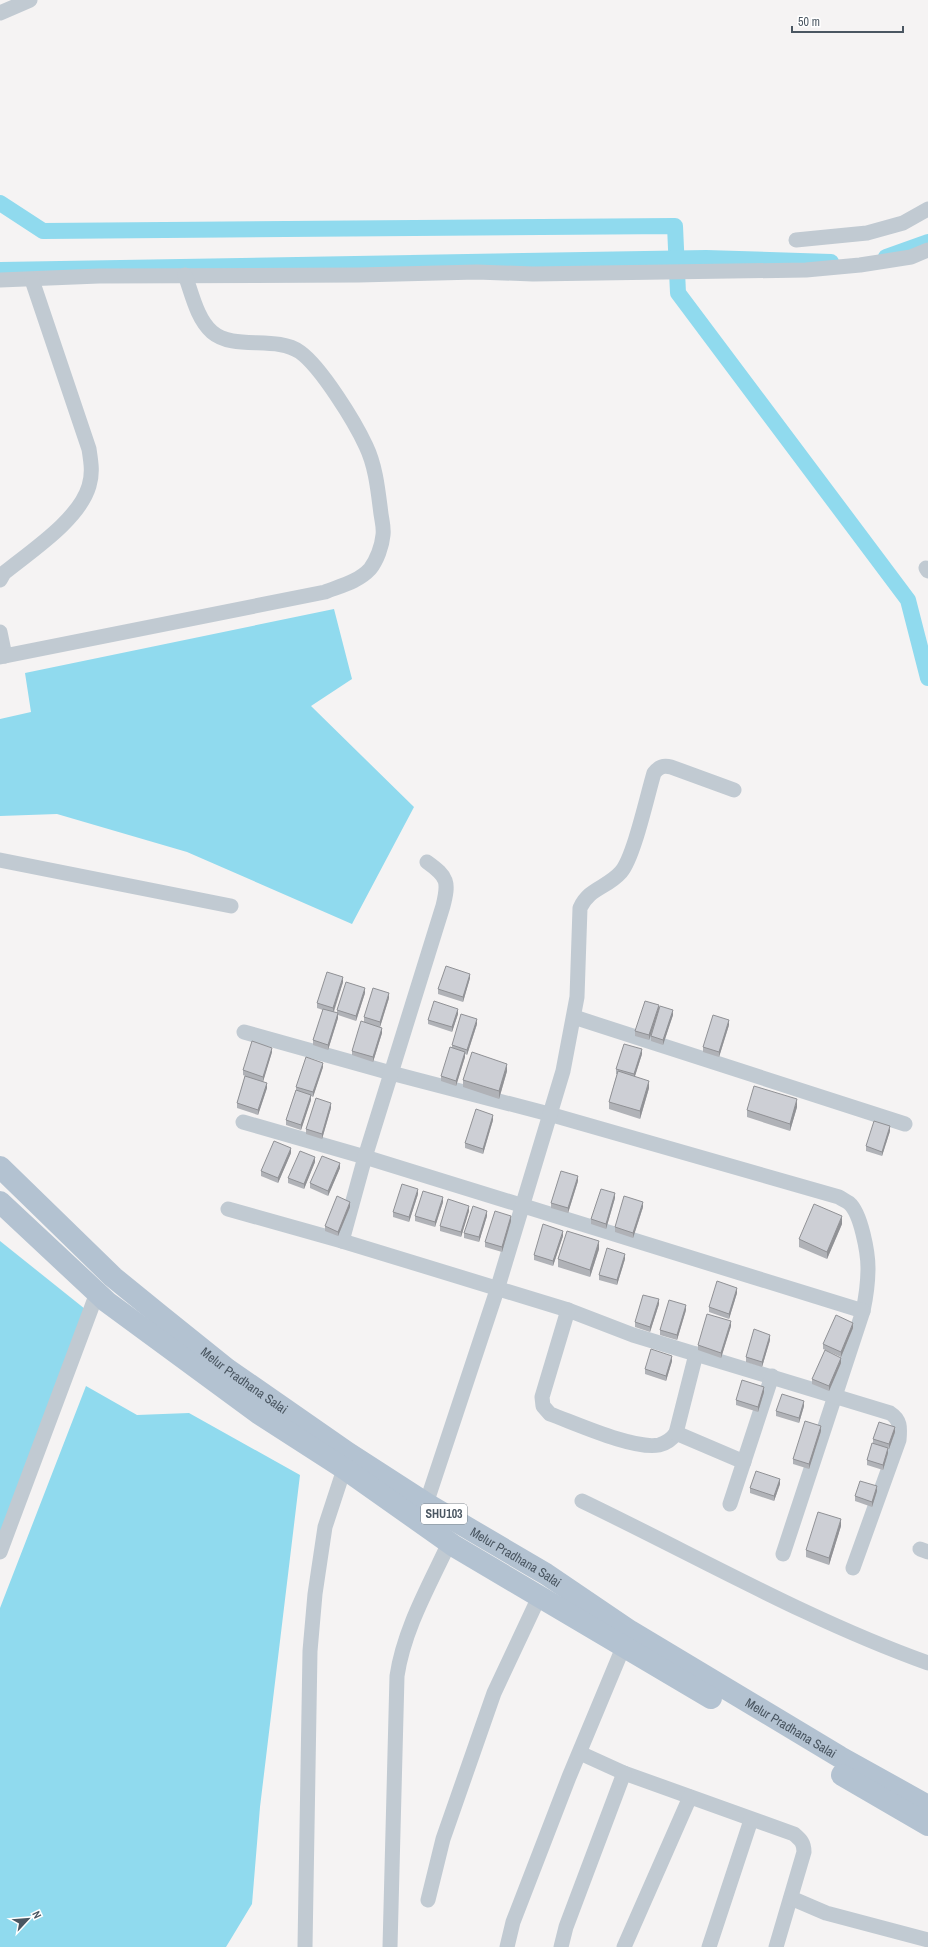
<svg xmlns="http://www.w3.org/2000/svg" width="928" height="1947" viewBox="0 0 928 1947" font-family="'Archivo Narrow',sans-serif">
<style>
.water{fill:#90daee}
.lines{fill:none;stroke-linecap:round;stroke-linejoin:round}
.canal{stroke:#90daee;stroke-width:16}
.minor{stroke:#c1cad2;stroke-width:15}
.primary{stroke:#b3c2d1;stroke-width:22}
.wall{fill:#b0b2b7}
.shaded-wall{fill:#909195}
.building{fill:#cdcfd5;stroke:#909195}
.labels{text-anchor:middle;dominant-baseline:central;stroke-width:3;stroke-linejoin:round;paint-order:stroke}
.shield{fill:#fff;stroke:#808990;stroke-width:1}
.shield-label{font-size:12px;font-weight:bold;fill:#4a5661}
.street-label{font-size:13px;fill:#4a5661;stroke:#fff}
</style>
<rect width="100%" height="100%" fill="#f5f3f3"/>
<g class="water">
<polygon points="334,609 352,679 311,706 414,807 352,924 187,852 57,814 0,816 0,719 31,712 25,673"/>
<polygon points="0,1241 85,1309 0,1535"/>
<polygon points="86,1386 137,1415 189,1413 300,1475 260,1807 252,1904 226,1947 0,1947 0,1608"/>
</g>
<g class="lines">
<g class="canal">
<polyline points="0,203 43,231 675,226 678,293 908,600 928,678"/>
<polyline points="886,257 928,242"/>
<polyline points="0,270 706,258 831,262"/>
</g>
<g class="minor">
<polyline points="0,13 30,0"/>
<polyline points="796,240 867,233 903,223 928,209"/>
<polyline points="0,280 99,276 359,275 477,272 533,274 806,270 860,265 911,257 928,250"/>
<polyline points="926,568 928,571"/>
<path d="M0,580L4,573C31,551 79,520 89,486C93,473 91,462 89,449L32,280"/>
<polyline points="0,632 5,656"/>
<path d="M0,657L325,592C340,586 358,582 370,569C377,560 382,546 383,535C384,528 382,521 381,514C378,491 376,467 366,446C355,422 321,367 300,352C276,335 234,351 212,332C197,319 192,294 185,275"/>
<polyline points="0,860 231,906"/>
<polyline points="574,1017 905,1124"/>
<path d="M244,1032L391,1073L549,1114L839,1197C842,1199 846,1201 849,1203C861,1213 868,1253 868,1268C868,1283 866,1297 863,1311L783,1554"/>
<polyline points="243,1122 365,1157 863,1311"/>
<path d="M228,1209L342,1241L568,1310L633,1335L890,1413C901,1420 900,1428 899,1440L853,1568"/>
<path d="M342,1241L365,1157L443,906C449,882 448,877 427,862"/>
<path d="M568,1310L542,1397L543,1406L550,1414C575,1423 634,1450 659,1445C667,1443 672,1439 676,1433L696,1354"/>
<polyline points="676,1433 744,1462"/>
<path d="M582,1501C697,1556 808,1620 928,1663"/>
<polyline points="730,1504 772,1376"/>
<path d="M423,1513L497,1290L563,1071L577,997L580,908C589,888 607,888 621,872C634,857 647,796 654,773C659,767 663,765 671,767L734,790"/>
<polyline points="920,1549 928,1552"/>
<polyline points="0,1552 97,1293"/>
<path d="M580,1753L624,1773L794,1834C801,1840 804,1843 804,1852L776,1947"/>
<polyline points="791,1898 826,1913 928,1940"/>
<polyline points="428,1900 443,1839 494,1693 539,1597"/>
<polyline points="305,1947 310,1651 315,1594 325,1527 347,1460"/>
<path d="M390,1947L397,1676C404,1629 429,1586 449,1543"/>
<polyline points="507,1947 513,1922 569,1777 627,1638"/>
<polyline points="561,1947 566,1927 624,1773"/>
<polyline points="624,1947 690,1797"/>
<polyline points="709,1947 751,1820"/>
</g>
<g class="primary">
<path id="s1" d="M0,1167L113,1277L161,1316L227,1369L348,1453L427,1504L546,1574L630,1631L840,1757L928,1806"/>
<polyline points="0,1202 107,1302 258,1413 345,1469 454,1546 711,1698"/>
<polyline points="842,1775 928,1825"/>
</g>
</g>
<g class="wall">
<polygon points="470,978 463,1002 438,994 438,989"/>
<polygon points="343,982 334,1012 337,1013 337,1010 365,993 356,1021 338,1015 338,1018 328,1050 313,1045 313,1040 323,1010 317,1008 317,1003"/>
<polygon points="389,998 380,1027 382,1033 373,1062 352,1055 352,1051 364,1022 364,1017"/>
<polygon points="659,1010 673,1015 663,1045 651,1041 651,1036 649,1040 635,1036 635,1031"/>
<polygon points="458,1014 452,1032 428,1024 428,1020"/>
<polygon points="477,1024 467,1055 465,1054 465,1057 456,1086 441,1081 441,1076 452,1048 452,1045"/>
<polygon points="729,1025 719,1057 703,1052 703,1047"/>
<polygon points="272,1052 263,1081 267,1088 258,1115 237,1108 237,1103 245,1076 243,1075 243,1070"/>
<polygon points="642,1054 635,1076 649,1088 640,1119 609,1109 609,1102 617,1074 616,1074 616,1069"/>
<polygon points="323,1067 313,1097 311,1096 311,1100 301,1130 286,1125 286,1120 296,1090 296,1087"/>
<polygon points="507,1071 499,1099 463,1087 463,1080"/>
<polygon points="797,1107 790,1131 747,1117 747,1110"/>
<polygon points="331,1108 322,1139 306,1134 306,1129"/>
<polygon points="493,1120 483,1154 465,1148 465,1143"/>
<polygon points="890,1131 882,1156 866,1151 866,1146"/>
<polygon points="291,1153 278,1183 261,1176 261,1171"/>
<polygon points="315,1162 304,1189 288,1183 288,1178"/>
<polygon points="340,1168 328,1196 310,1188 310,1183"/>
<polygon points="578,1181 568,1213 551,1208 551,1203"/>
<polygon points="418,1194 409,1222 393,1217 393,1212"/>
<polygon points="615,1198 606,1229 591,1224 591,1219"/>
<polygon points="443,1202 435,1227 415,1221 415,1216"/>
<polygon points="350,1207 338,1236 325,1231 325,1226"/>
<polygon points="643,1207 633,1238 615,1232 615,1227"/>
<polygon points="469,1211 461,1237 440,1231 440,1226"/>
<polygon points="487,1216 479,1242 464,1238 464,1233"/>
<polygon points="511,1221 502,1252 485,1247 485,1242"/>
<polygon points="842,1224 827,1259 799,1247 799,1239"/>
<polygon points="563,1236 553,1266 534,1260 534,1255"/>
<polygon points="599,1249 590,1277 558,1267 558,1259"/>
<polygon points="625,1259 617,1285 599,1280 599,1275"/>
<polygon points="737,1293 729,1319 709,1312 709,1307"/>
<polygon points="659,1304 650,1332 635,1327 635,1322"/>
<polygon points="686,1310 677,1340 660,1335 660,1330"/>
<polygon points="731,1326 721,1358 698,1350 698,1345"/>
<polygon points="853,1328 841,1357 823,1349 823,1344"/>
<polygon points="770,1340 762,1367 746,1362 746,1357"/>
<polygon points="672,1361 666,1381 645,1374 645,1369"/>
<polygon points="841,1363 829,1391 812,1384 812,1379"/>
<polygon points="764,1392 758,1412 736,1405 736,1400"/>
<polygon points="804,1406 799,1423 776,1416 776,1411"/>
<polygon points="821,1431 809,1469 793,1464 793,1459"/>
<polygon points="895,1432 889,1449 888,1449 888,1453 883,1470 867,1465 867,1460 873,1443 873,1439"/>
<polygon points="780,1484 774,1501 750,1493 750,1488"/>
<polygon points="877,1491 872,1507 855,1501 855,1496"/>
<polygon points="841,1526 829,1565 806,1557 806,1550"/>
</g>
<g class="shaded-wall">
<polygon points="470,974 470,978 463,1002 463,997"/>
<polygon points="343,977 343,982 333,1013 333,1008"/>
<polygon points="365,988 365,993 356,1021 356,1016"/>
<polygon points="389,993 389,998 380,1027 380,1022"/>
<polygon points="659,1005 659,1010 649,1040 649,1035"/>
<polygon points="458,1009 458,1014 452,1032 452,1027"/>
<polygon points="673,1010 673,1015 663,1045 663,1040"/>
<polygon points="338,1013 338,1018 328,1050 328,1045"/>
<polygon points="477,1019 477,1024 467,1055 467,1050"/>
<polygon points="729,1020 729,1025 719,1057 719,1052"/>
<polygon points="382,1028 382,1033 373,1062 373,1057"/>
<polygon points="272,1048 272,1052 263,1082 263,1077"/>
<polygon points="642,1049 642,1054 634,1079 634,1074"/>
<polygon points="465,1052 465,1057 456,1086 456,1081"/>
<polygon points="323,1063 323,1067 313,1097 313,1092"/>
<polygon points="507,1064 507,1071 499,1099 499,1091"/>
<polygon points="649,1081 649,1088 640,1119 640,1111"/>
<polygon points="267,1083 267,1088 258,1115 258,1110"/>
<polygon points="311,1095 311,1100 301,1130 301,1125"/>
<polygon points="797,1099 797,1107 790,1131 790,1124"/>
<polygon points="331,1103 331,1108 322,1139 322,1134"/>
<polygon points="493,1115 493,1120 483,1154 483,1149"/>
<polygon points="890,1126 890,1131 882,1156 882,1152"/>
<polygon points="291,1148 291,1153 278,1183 278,1178"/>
<polygon points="315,1157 315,1162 304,1189 304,1184"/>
<polygon points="340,1163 340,1168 328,1196 328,1191"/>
<polygon points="578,1176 578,1181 568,1213 568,1208"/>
<polygon points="418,1189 418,1194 409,1222 409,1217"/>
<polygon points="615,1193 615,1198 606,1229 606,1224"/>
<polygon points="443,1197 443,1202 435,1227 435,1222"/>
<polygon points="350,1202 350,1207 338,1236 338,1232"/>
<polygon points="643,1202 643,1207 633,1238 633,1233"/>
<polygon points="469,1206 469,1211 461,1237 461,1232"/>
<polygon points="487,1211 487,1216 479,1242 479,1237"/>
<polygon points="511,1216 511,1221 502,1252 502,1247"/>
<polygon points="842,1216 842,1224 827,1259 827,1252"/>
<polygon points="563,1231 563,1236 553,1266 553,1261"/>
<polygon points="599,1241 599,1249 590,1277 590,1270"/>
<polygon points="625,1254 625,1259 617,1285 617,1280"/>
<polygon points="737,1288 737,1293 729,1319 729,1314"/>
<polygon points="659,1299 659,1304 650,1332 650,1327"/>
<polygon points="686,1305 686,1310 677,1340 677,1335"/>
<polygon points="731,1321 731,1326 721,1358 721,1353"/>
<polygon points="853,1323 853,1328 841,1357 841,1352"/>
<polygon points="770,1335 770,1340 762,1367 762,1362"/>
<polygon points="672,1356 672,1361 666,1381 666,1376"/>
<polygon points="841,1358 841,1363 829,1391 829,1386"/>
<polygon points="764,1387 764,1392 758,1412 758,1407"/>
<polygon points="804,1401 804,1406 799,1423 799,1418"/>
<polygon points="821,1426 821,1431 809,1469 809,1464"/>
<polygon points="895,1427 895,1432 889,1449 889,1444"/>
<polygon points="888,1448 888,1453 883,1470 883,1465"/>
<polygon points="780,1479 780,1484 774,1501 774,1496"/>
<polygon points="877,1486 877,1491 872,1507 872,1502"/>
<polygon points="841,1519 841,1526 829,1565 829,1558"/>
</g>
<g class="building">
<polygon points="446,966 470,974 463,997 438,989"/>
<polygon points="327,972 343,977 333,1008 317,1003"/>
<polygon points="346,982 365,988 356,1016 337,1010"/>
<polygon points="373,988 389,993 380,1022 364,1017"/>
<polygon points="434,1001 458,1009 452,1027 428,1020"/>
<polygon points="645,1001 659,1005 649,1035 635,1031"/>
<polygon points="660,1006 673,1010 663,1040 651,1036"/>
<polygon points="323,1009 338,1013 328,1045 313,1040"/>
<polygon points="461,1014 477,1019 467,1050 452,1045"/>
<polygon points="713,1015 729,1020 719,1052 703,1047"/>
<polygon points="361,1021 382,1028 373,1057 352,1051"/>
<polygon points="252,1041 272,1048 263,1077 243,1070"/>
<polygon points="624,1044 642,1049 634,1074 616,1069"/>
<polygon points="450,1047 465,1052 456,1081 441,1076"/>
<polygon points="472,1052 507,1064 499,1091 463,1080"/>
<polygon points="306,1057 323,1063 313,1092 296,1087"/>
<polygon points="618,1071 649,1081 640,1111 609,1102"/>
<polygon points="245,1076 267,1083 258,1110 237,1103"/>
<polygon points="754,1086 797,1099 790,1124 747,1110"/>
<polygon points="296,1090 311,1095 301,1125 286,1120"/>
<polygon points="316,1098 331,1103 322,1134 306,1129"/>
<polygon points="476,1109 493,1115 483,1149 465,1143"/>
<polygon points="874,1121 890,1126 882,1152 866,1146"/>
<polygon points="274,1141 291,1148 278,1178 261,1171"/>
<polygon points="300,1151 315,1157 304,1184 288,1178"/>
<polygon points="322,1156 340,1163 328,1191 310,1183"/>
<polygon points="561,1171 578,1176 568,1208 551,1203"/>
<polygon points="402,1184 418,1189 409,1217 393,1212"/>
<polygon points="601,1189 615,1193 606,1224 591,1219"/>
<polygon points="423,1191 443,1197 435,1222 415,1216"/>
<polygon points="337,1196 350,1202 338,1232 325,1226"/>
<polygon points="624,1196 643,1202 633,1233 615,1227"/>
<polygon points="448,1199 469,1206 461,1232 440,1226"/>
<polygon points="814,1204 842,1216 827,1252 799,1239"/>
<polygon points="473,1206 487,1211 479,1237 464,1233"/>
<polygon points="495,1211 511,1216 502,1247 485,1242"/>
<polygon points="543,1224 563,1231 553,1261 534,1255"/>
<polygon points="567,1231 599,1241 590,1270 558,1259"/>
<polygon points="607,1248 625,1254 617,1280 599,1275"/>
<polygon points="717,1281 737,1288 729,1314 709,1307"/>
<polygon points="643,1295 659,1299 650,1327 635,1322"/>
<polygon points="669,1300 686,1305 677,1335 660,1330"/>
<polygon points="707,1314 731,1321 721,1353 698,1345"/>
<polygon points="836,1315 853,1323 841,1352 823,1344"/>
<polygon points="754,1329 770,1335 762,1362 746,1357"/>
<polygon points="651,1349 672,1356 666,1376 645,1369"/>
<polygon points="825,1350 841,1358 829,1386 812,1379"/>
<polygon points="742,1380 764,1387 758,1407 736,1400"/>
<polygon points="782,1394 804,1401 799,1418 776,1411"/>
<polygon points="805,1421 821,1426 809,1464 793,1459"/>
<polygon points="879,1422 895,1427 889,1444 873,1439"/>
<polygon points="872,1443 888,1448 883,1465 867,1460"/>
<polygon points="756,1471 780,1479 774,1496 750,1488"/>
<polygon points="860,1481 877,1486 872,1502 855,1496"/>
<polygon points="818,1512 841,1519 829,1558 806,1550"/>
</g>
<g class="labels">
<rect class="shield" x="421" y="1504" width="46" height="20" rx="3"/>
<g class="shield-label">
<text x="444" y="1514">SHU103</text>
</g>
<g class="street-label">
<text stroke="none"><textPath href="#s1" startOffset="325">Melur Pradhana Salai</textPath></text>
<text stroke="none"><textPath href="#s1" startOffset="649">Melur Pradhana Salai</textPath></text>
<text stroke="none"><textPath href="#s1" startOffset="973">Melur Pradhana Salai</textPath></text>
</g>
</g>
<g transform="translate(28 1919) rotate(64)" stroke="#ffffff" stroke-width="3" paint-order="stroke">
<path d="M0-3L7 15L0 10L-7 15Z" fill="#4a5661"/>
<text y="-6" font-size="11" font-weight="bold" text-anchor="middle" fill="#4a5661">N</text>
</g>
<path d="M792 26v6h111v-6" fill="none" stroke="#4a5661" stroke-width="2"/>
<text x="798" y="26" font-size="12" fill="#4a5661" stroke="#ffffff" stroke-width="3" paint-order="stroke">50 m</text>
</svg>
